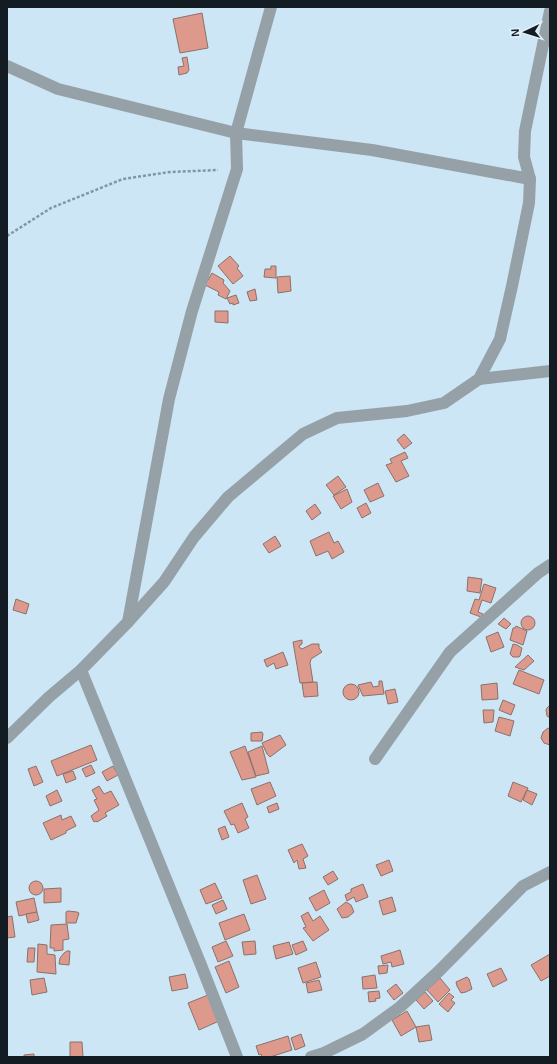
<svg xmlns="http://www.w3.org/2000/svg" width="557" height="1064" viewBox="0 0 557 1064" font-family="Arial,sans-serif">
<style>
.building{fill:#dd998c;stroke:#8b716b}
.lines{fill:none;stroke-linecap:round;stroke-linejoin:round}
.path{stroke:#8396a2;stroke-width:2.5;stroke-dasharray:3 2;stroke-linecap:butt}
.minor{stroke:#96a1a7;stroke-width:12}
</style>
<rect width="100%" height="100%" fill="#cce6f6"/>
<g class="building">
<polygon points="202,13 208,48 180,53 173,19"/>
<polygon points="187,57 189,70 187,73 179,75 178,67 184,66 182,58"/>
<polygon points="230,256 239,266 237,268 243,276 233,284 218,266"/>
<polygon points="271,266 276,266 276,278 264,277 265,269 271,269"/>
<polygon points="212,273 224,280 223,283 230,291 226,299 218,295 219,292 205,285"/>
<polygon points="290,276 291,291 278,293 277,277"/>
<polygon points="255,289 257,300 250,301 247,292"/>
<polygon points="236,295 239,303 233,305 233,303 230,304 227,298"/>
<polygon points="215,311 228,311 228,323 215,322"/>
<polygon points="404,434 412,443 404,449 397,440"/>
<polygon points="405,452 408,458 401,461 409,476 396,482 386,465 392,463 390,459"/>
<polygon points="338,476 346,487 334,495 326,485"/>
<polygon points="378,483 384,496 370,502 364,490"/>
<polygon points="347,489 352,502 341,509 333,496"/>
<polygon points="366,503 371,513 362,518 357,508"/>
<polygon points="315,504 321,513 312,520 306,511"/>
<polygon points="329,532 334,543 338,541 344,552 332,559 328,551 316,556 310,541"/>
<polygon points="275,536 281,546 269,553 263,544"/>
<polygon points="468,577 482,579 480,593 467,591"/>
<polygon points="484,584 496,588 491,603 482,600 478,612 483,614 481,617 470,613 475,599 479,600"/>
<polygon points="16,599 29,604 26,614 13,610"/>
<circle cx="528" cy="623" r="7"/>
<polygon points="504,618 511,624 506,629 498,624"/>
<polygon points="516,626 527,631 523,645 510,640 513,628 515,628"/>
<polygon points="498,632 504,647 491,652 486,637"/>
<polygon points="302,640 302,644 300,645 299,647 302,649 312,644 319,644 319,648 322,652 311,659 310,663 313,682 300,683 293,642"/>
<polygon points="513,644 517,645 522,648 520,656 519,657 513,657 510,654"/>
<polygon points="283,652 288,665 276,669 274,663 267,667 264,660"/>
<polygon points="528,655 534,661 524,670 515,667"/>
<polygon points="519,670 544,680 539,694 513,684"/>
<polygon points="379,681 382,681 384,694 363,696 358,685 371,682 373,687 379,686"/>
<polygon points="317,682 318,696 304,697 302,683"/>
<polygon points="497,683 498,699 482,700 481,685"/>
<circle cx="351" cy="692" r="8"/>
<polygon points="395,689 398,702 388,704 385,691"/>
<polygon points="503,700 515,705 511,715 499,710"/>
<polygon points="550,705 550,718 547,716 546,710 547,708"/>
<polygon points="483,710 494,710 493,722 484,723"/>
<polygon points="499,717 514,721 510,736 495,731"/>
<polygon points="548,728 550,729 550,745 544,743 541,738 543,732"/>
<polygon points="262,732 263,734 262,741 251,741 251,733"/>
<polygon points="280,735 286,745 270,757 267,754 262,743"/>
<polygon points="91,745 97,760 57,776 51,761"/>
<polygon points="245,746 256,777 242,780 230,752"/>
<polygon points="262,746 269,773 256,776 248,752"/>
<polygon points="91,765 95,773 86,777 82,769"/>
<polygon points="36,766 43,782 34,786 28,769"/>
<polygon points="113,766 118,775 107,781 102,772"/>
<polygon points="73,771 76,779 66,783 63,774"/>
<polygon points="270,782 276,796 257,805 251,789"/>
<polygon points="513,782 528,788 521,802 508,796"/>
<polygon points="99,786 104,794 111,791 119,805 105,813 107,816 97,822 96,821 94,822 91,816 99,810 94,800 97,799 92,790"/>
<polygon points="57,790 62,801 50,806 46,796"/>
<polygon points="527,790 537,794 532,805 523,800"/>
<polygon points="242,803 248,817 245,819 249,828 238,833 234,824 231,825 224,811"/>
<polygon points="277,803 279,809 269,813 267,807"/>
<polygon points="61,815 62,820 71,816 76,826 66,831 66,833 51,840 43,823"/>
<polygon points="225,826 229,837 222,840 218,829"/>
<polygon points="302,844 308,856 303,859 306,868 299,869 297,860 294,863 288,850"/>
<polygon points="389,860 393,871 381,876 376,865"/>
<polygon points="333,871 338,879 328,885 323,877"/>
<polygon points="257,875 266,899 251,904 243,880"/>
<circle cx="36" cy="888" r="7"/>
<polygon points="215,883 222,898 206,904 200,890"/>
<polygon points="363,884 368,897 356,902 354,897 347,901 345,895 351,892 351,889"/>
<polygon points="61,888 61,902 44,903 44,889"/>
<polygon points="324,890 330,903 316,911 309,898"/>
<polygon points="392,897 396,911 383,915 379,901"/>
<polygon points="34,898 37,912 19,916 16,902"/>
<polygon points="223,900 227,909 216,914 212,905"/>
<polygon points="346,902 351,905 354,912 348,917 342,918 337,909"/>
<polygon points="68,911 77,912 79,913 76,923 66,923 66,912"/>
<polygon points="37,912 39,920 28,923 26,914"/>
<polygon points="308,912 313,921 320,916 329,930 313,941 303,928 306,927 301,916"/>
<polygon points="244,914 250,930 225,940 219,923"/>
<polygon points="12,916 15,937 7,938 7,917"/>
<polygon points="67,924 69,939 63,940 63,950 54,951 54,948 50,948 51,925"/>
<polygon points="226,941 233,956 218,962 212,947"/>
<polygon points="255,941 256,954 244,955 242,942"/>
<polygon points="303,941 307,950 296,955 292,945"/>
<polygon points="289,942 293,954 276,959 273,946"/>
<polygon points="38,944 47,945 47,954 55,955 56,974 37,972"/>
<polygon points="28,948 35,948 34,962 27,962"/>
<polygon points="400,950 404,964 392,967 391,962 383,964 381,956"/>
<polygon points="67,951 70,951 69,965 59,964 60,958 64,953"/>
<polygon points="550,954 550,976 541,981 531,965"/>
<polygon points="229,961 239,987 226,993 215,967"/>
<polygon points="316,962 321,977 303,983 298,968"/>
<polygon points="388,965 387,973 379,974 378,966"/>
<polygon points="501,968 507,980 493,987 487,974"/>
<polygon points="185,974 188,988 172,991 169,977"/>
<polygon points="375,975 377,988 363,989 362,977"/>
<polygon points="467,977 469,979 472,989 466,992 461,993 457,986 456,982"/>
<polygon points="44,978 47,992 32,995 30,980"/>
<polygon points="440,978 450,990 438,1002 427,990"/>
<polygon points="319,980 322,990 308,993 306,983"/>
<polygon points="396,984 403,993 394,1000 387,991"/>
<polygon points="379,991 380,998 375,999 376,1001 369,1002 368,992"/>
<polygon points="425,992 433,1001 424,1009 416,1000"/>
<polygon points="449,993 454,997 451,1000 455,1003 448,1012 439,1004"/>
<polygon points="208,995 219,1021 199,1030 188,1003"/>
<polygon points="407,1011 416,1027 401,1036 392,1020"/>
<polygon points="429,1025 432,1040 419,1042 416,1027"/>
<polygon points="301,1034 305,1046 295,1050 291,1038"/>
<polygon points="288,1036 292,1050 270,1057 262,1057 261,1054 259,1055 256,1046"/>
<polygon points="70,1042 82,1042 83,1057 70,1057"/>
<polygon points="34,1054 34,1057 22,1057 24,1057 24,1055"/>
</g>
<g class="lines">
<polyline class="path" points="7,236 51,208 123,179 170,172 218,170"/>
<g class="minor">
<polyline points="7,66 58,89 236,133 372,150 530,179"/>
<polyline points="479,379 550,371"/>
<polyline points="128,622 169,399 192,311 237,169 236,133 271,7"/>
<polyline points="81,670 201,965 237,1057"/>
<polyline points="7,738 49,697 81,670 128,622 164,582 194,537 228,497 303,434 337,418 407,411 444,403 479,379 500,339 512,286 529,203 530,179 524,157 525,131 550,11"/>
<polyline points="375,759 450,652 538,573 550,565"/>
<polyline points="311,1057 324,1053 363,1034 400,1007 439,971 523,886 550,872"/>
</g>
</g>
<rect width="557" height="1064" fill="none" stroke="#131c22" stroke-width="16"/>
<g transform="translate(525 32) rotate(266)" stroke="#e2f1fb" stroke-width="3" paint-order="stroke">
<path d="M0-3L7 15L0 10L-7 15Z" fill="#131c22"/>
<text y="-6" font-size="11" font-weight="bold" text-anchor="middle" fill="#131c22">N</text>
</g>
</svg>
